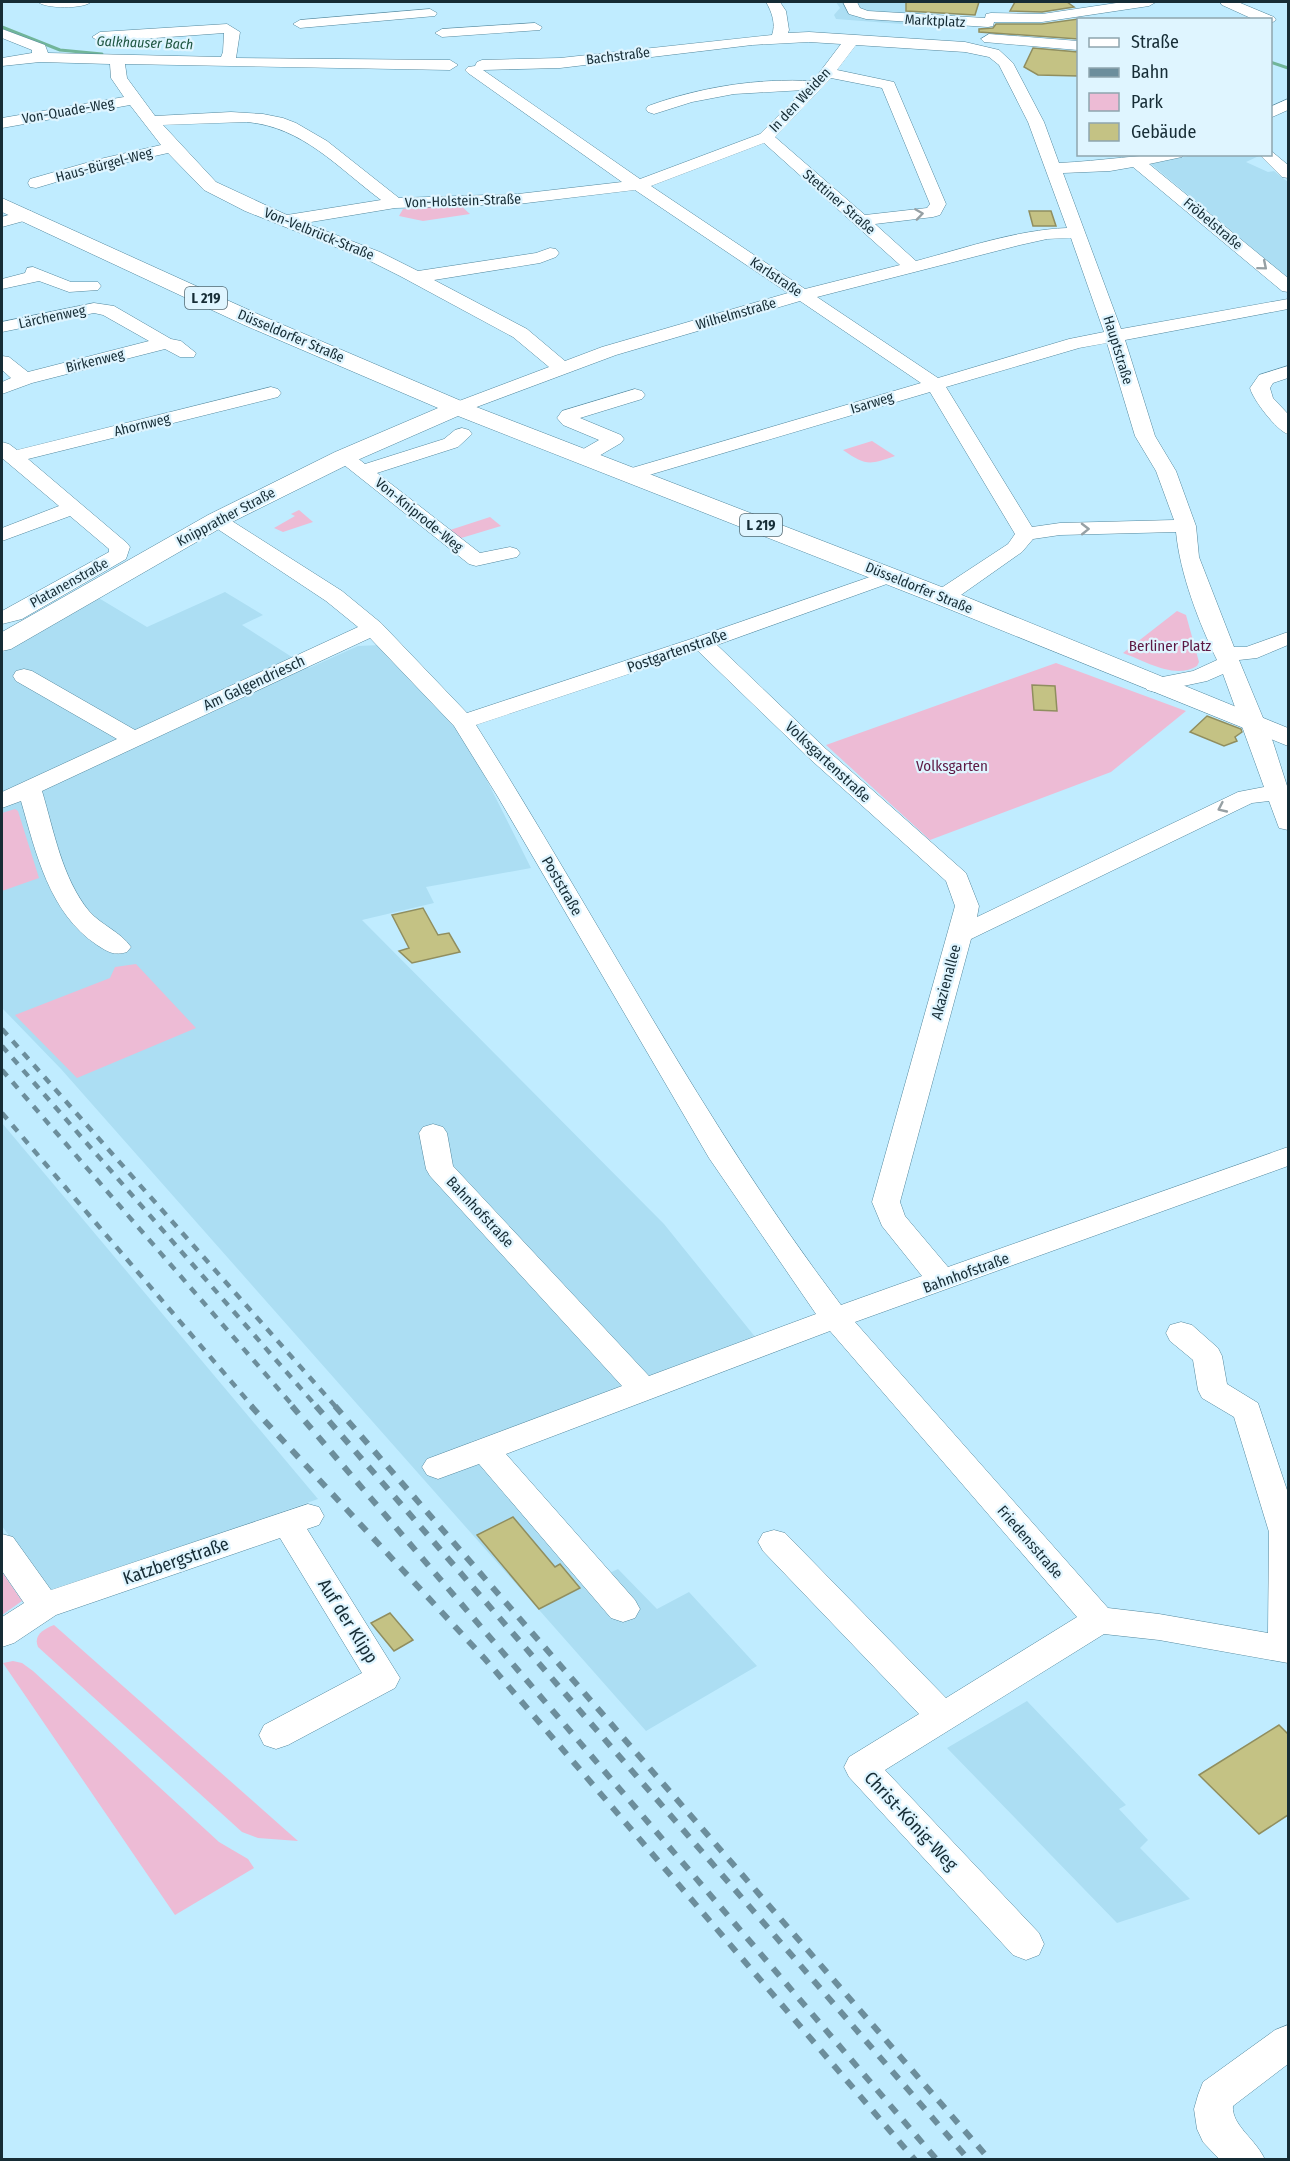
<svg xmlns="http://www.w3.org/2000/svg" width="1290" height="2161" viewBox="0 0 1290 2161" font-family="'Fira Sans Condensed',sans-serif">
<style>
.built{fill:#acdef3}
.green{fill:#edbbd5}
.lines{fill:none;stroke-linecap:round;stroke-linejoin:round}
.stream{stroke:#71b599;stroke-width:3}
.building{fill:#c4c284;stroke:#908e5f;stroke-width:1.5}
.minor-casing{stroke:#53889e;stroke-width:1}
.major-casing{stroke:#53889e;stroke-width:1}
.minor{fill:#fff;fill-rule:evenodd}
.major{fill:#fff;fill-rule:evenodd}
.rail-far1{stroke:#6c8e9c;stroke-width:4.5;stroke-dasharray:8 8;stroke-linecap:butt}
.rail{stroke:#6c8e9c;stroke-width:6;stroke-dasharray:10 10;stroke-linecap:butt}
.oneway{stroke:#96a0a4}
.labels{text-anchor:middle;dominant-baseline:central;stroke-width:4.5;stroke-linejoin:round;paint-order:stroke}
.far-street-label{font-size:14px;fill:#162c35;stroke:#dff5ff}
.far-water-label{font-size:14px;font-style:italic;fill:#1e5541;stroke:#dff5ff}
.shield{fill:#dff5ff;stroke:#526872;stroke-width:1.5}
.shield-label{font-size:14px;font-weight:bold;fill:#162c35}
.park-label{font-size:15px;fill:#5d1843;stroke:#dff5ff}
.street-label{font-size:15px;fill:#162c35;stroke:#dff5ff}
.near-street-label{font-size:18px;fill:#162c35;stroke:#dff5ff}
</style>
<rect width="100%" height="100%" fill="#c0ecff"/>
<g class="built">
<polygon points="836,2 925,2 914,25 836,19 834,15 840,8"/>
<polygon points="1194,155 1261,155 1246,162 1268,172 1274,171 1288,182 1288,278 1151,164"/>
<polygon points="225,592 263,615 242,625 309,668 358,646 380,645 458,723 531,868 426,887 434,903 362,920 664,1224 756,1338 470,1442 601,1577 618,1569 657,1609 689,1592 757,1666 646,1731 61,1069 2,1008 2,653 97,597 147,627"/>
<polygon points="2,1123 318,1499 50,1593 2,1526"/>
<polygon points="1027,1701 1126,1805 1119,1809 1148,1840 1140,1848 1190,1899 1117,1923 947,1748"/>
</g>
<g class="green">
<polygon points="460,205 470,214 423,221 399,216 403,209"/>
<path d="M872,441L895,456C869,465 866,466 843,450Z"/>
<polygon points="299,510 313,522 283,532 274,528 295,516 291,514"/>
<polygon points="490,517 501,526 458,539 447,531"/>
<path d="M1177,611L1186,615L1199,662L1197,666C1175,680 1145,661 1123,653Z"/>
<polygon points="1056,663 1186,711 1111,772 930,840 826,745"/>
<polygon points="15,809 18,811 39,878 2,891 2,813"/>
<polygon points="136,964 196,1028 77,1078 15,1015 110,978 115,967"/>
<polygon points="2,1572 22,1601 2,1615"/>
<path d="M54,1625L298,1841L258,1838L242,1832L38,1647C33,1635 44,1629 54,1625Z"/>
<polygon points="13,1661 22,1663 33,1671 219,1842 248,1859 254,1868 175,1915 3,1663"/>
</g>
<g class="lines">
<g class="stream">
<polyline points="2,27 60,50 102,54"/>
<polyline points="1270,62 1288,68"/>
</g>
</g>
<g class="building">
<polygon points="906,2 979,2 975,15 906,11"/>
<polygon points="1015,2 1067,2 1074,7 1042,12 1010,11"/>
<polygon points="1078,19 1078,39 979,32 979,29 993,28 996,24 1042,24"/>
<polygon points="1033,48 1078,52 1078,76 1038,75 1024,67"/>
<polygon points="1029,211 1051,211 1056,226 1033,226"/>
<polygon points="1032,685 1055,686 1057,711 1034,710"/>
<polygon points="1207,716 1241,729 1242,732 1235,737 1237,741 1224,746 1190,732"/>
<polygon points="423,908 438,935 449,933 460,952 412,963 399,951 409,948 392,915"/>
<polygon points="513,1517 555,1567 560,1564 580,1588 539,1609 477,1535"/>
<polygon points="390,1613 413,1640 394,1651 371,1623"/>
<polygon points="1279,1725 1288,1734 1288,1815 1259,1834 1199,1775"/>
</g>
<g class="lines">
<defs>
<g id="minor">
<path d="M38,2H91C84,9 45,9 38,2Z"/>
<path d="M766,2H780L786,11L789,30L788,33L809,32L965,42L999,50L1013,63L1044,122L1059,163C1101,161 1142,154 1184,154L1182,157L1149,164L1288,278V292L1282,291L1133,167L1110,171L1063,173L1121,329L1288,299V309L1125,340L1155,436L1176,471L1196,526L1199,557L1234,647H1246L1288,632V645L1257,658L1239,660L1273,742L1288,789V830L1279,828L1269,801L1252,803L971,939L900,1202L905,1216L948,1267L1288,1147V1166L855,1322L1108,1608L1159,1614L1268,1633L1269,1532L1234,1417L1202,1398L1198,1390L1193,1360L1170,1341L1166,1333L1170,1325L1181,1322L1192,1325L1218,1348L1222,1356L1227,1384L1258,1403L1288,1493V1663L1159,1640L1104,1634L885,1770L1039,1933L1044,1944L1039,1955L1026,1960L1013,1955L849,1777L844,1767L849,1757L919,1714L763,1551L758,1542L763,1533L774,1530L785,1533L946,1698L1077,1617L830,1331L506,1454L635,1600L640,1609L635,1618L623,1622L611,1618L479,1464L438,1479L427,1475L422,1467L427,1459L622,1386L430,1176L426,1169L419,1133L423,1127L433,1124L443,1127L447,1133L453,1166L649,1376L816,1314L709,1158L498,797L454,726L370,638L42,791C54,831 62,878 89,911C101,925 121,932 131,947L127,952C114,956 108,952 97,945C49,913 36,853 21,801L2,808V792L117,739L16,681L13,676L16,671L24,669L32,671L135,730L358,627L326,601L210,524L207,520L210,516L217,514L224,516L342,591L381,623L467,713L694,638L884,572L891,570L898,572L902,576L898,580L717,645L826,749L966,873L979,906L977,917L1238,792L1264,787L1223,674L1207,681L1155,692L1147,690L1144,685L1147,680L1193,671L1217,660C1199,623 1180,574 1176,532L1060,535L1033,539L1022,552L951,602L943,603L935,602L932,597L935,592L1008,544L1015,534L930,392L639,478H625L622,474L625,470L921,383L800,301L616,355L458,414L451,412L448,408L451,404L549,367L513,337L400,276L368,260L245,211L204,190L168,153L110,166L36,188L30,187L28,183L30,179L100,159L161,145L130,105L2,128V118L124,97L111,78L110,64L40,62L2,66V58L32,53V50L2,38V29L45,45L48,53L221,57L223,52L224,33L100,42L92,37L100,32L227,24L240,32L236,58L450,60L458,65L450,70L125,64L127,78L155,116L231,112L263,114L283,118L296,123L327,141L399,198L518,194L622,182L468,73L465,70L468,67L475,66L477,62L482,60L560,58L772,35C776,24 772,12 766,2ZM809,42L841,44L813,81C758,78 700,87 648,106L646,109L648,112L654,114L692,102L734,94L804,90L760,134L640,179L483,70L560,68L752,45ZM856,45L965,52L989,57L999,65L1028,122L1067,228C1016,230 965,248 916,261L875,224L933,217L940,215L946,204L894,82L837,70ZM831,78L882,88L930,204L927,208L865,215L775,137ZM247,122C303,127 338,168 381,200L287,215L216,182L163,125ZM764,143L900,265L805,289L651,186ZM635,190L788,293L602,347L565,361L527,329L434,280L540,263L556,257L559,253L556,249L550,248L536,253L418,271L380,252L305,223L395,208L518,204ZM1071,238L1104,332L1069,339L938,378L817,297L1020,245L1047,239ZM1107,343L1135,436L1156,471L1174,520L1060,523L1032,527L946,387L1079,348ZM698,651L810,759L946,881L955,906L872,1202L882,1226L922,1276L841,1305C703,1123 598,918 476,725Z"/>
<polygon points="843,2 857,2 860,8 868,11 985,18 986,14 991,13 1042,14 1123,2 1156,2 1149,6 1042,22 994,22 993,26 988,27 866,19 849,14"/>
<polygon points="1220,2 1238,2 1274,17 1276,20 1270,24 1270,20 1255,20 1222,5"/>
<polygon points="430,9 437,13 435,16 300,28 293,24 300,20"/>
<polygon points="535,23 542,27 540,30 442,37 435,33 442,29"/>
<polygon points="989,34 1078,41 1078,50 984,42 981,39"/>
<polygon points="1288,99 1288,110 1270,118 1270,107"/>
<polygon points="1270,150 1288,165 1288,178 1282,177 1259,154 1270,154"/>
<polygon points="25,210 31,211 34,215 31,219 2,227 2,217"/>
<polygon points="33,267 71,282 98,282 101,286 98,290 69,292 39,281 2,289 2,279 25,273 27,268"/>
<polygon points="94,303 114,306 171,339 181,341 196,353 194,357 180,357 165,349 32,383 2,394 2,382 11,378 2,370 2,356 9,357 28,372 149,341 103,315 94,313 2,332 2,322"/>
<path d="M1288,366V378L1273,383L1270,388L1273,398L1288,414V434C1277,431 1253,400 1250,388L1259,375Z"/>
<polygon points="271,387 278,389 281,393 278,397 28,459 127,543 130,547 126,559 22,619 2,624 2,611 109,552 109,549 70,516 2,541 2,528 59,506 2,458 2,442 9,444 17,450"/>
<polygon points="635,389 642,391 645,395 642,399 580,418 621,435 624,439 621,443 592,460 578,460 575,456 578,452 599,440 563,425 557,418 562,411"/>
<path d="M462,428L469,430L472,434L458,447L377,473L480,553L510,547L517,549L520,553L517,557L476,566L469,564L334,457L337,453C350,450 356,457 365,464L444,439L455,430Z"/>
<polygon points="308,1504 319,1507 324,1516 319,1525 307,1529 400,1678 395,1688 288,1745 276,1749 264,1745 259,1735 264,1725 362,1673 280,1538 56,1615 14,1643 2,1647 2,1617 24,1603 2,1571 2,1534 13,1537 51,1590"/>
<path d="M1288,2025V2064L1233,2106C1231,2125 1257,2140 1265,2160H1220L1203,2142L1197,2129L1194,2109L1198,2095L1203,2082L1275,2030Z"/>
</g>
<polygon id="major" points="2,198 260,315 466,403 952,591 1288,728 1288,746 934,603 458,416 353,462 226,525 11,649 2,651 2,632 208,515 335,452 438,408 244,325 2,212"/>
</defs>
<use href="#minor" class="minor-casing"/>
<use href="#major" class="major-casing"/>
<use href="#minor" class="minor"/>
<use href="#major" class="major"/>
<g class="rail-far1">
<polyline points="2,1029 336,1407"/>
<polyline points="2,1046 317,1407"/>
<polyline points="2,1070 294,1407"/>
<polyline points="2,1113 253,1407"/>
</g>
<g class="rail">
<polyline points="251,1406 485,1659 915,2160"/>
<polyline points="292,1406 937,2160"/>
<polyline points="316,1406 969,2160"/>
<polyline points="335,1406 990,2160"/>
</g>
</g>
<defs><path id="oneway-chevron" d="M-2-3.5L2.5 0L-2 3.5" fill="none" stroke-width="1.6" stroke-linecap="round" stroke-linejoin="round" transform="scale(1.5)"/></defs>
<g class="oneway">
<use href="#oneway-chevron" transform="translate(919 214) rotate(-8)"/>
<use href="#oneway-chevron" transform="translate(1263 266) rotate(40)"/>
<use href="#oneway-chevron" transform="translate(1085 529) rotate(-1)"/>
<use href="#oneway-chevron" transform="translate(1222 808) rotate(155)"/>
</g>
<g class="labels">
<g class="far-street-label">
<text transform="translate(935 21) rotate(3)">Marktplatz</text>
<text transform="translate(618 56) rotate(-7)">Bachstraße</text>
<text transform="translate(800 100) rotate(-47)">In den Weiden</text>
<text transform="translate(68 111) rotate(-10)">Von-Quade-Weg</text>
<text transform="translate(104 165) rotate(-15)">Haus-Bürgel-Weg</text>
<text transform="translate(463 201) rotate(-2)">Von-Holstein-Straße</text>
<text transform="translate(839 202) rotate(41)">Stettiner Straße</text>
<text transform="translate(1213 224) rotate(40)">Fröbelstraße</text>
<text transform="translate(319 234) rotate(22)">Von-Velbrück-Straße</text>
<text transform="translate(776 277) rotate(34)">Karlstraße</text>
<text transform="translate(736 314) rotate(-16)">Wilhelmstraße</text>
<text transform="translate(52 317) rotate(-12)">Lärchenweg</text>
<text transform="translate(291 336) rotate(23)">Düsseldorfer Straße</text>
<text transform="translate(1118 350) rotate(73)">Hauptstraße</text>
<text transform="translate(95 361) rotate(-14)">Birkenweg</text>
<text transform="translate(872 403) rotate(-17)">Isarweg</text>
<text transform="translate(142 425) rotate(-14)">Ahornweg</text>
<text transform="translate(419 515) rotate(39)">Von-Kniprode-Weg</text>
<text transform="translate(226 517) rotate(-28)">Knipprather Straße</text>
<text transform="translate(69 583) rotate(-29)">Platanenstraße</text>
<text transform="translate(919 588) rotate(22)">Düsseldorfer Straße</text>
</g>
<g class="far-water-label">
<text transform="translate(145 43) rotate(2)">Galkhauser Bach</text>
</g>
<g class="shield">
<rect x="185" y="287" width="42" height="22" rx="4.5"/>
<rect x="740" y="514" width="42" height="22" rx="4.5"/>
</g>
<g class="shield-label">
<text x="206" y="298">L 219</text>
<text x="761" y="525">L 219</text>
</g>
<g class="park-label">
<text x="1170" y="646">Berliner Platz</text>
<text x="952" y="766">Volksgarten</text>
</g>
<g class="street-label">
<text transform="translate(677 651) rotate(-19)">Postgartenstraße</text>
<text transform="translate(254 683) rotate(-25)">Am Galgendriesch</text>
<text transform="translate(828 762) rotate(43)">Volksgartenstraße</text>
<text transform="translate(562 886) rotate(60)">Poststraße</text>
<text transform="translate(946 982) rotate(-75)">Akazienallee</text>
<text transform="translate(480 1212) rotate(47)">Bahnhofstraße</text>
<text transform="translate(966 1273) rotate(-20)">Bahnhofstraße</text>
<text transform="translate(1030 1542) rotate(49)">Friedensstraße</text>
</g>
<g class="near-street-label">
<text transform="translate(176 1561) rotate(-19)">Katzbergstraße</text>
<text transform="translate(348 1621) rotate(58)">Auf der Klipp</text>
<text transform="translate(911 1821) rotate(47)">Christ-König-Weg</text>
</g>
</g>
<rect width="1290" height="2161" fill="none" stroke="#162c35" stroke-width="6"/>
<rect x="1077" y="18" width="195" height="138" fill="#dff5ff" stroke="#8fa5ae" stroke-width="1.5"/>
<rect x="1089" y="38" width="30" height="9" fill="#ffffff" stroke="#8fa5ae" stroke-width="1.5"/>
<text x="1131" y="48" font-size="18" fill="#162c35">Straße</text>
<rect x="1089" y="68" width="30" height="9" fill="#6c8e9c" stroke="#8fa5ae" stroke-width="1.5"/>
<text x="1131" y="78" font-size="18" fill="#162c35">Bahn</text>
<rect x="1089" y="93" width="30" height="18" fill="#edbbd5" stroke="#8fa5ae" stroke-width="1.5"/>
<text x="1131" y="108" font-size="18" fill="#162c35">Park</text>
<rect x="1089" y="123" width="30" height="18" fill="#c4c284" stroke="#8fa5ae" stroke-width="1.5"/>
<text x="1131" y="138" font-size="18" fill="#162c35">Gebäude</text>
</svg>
